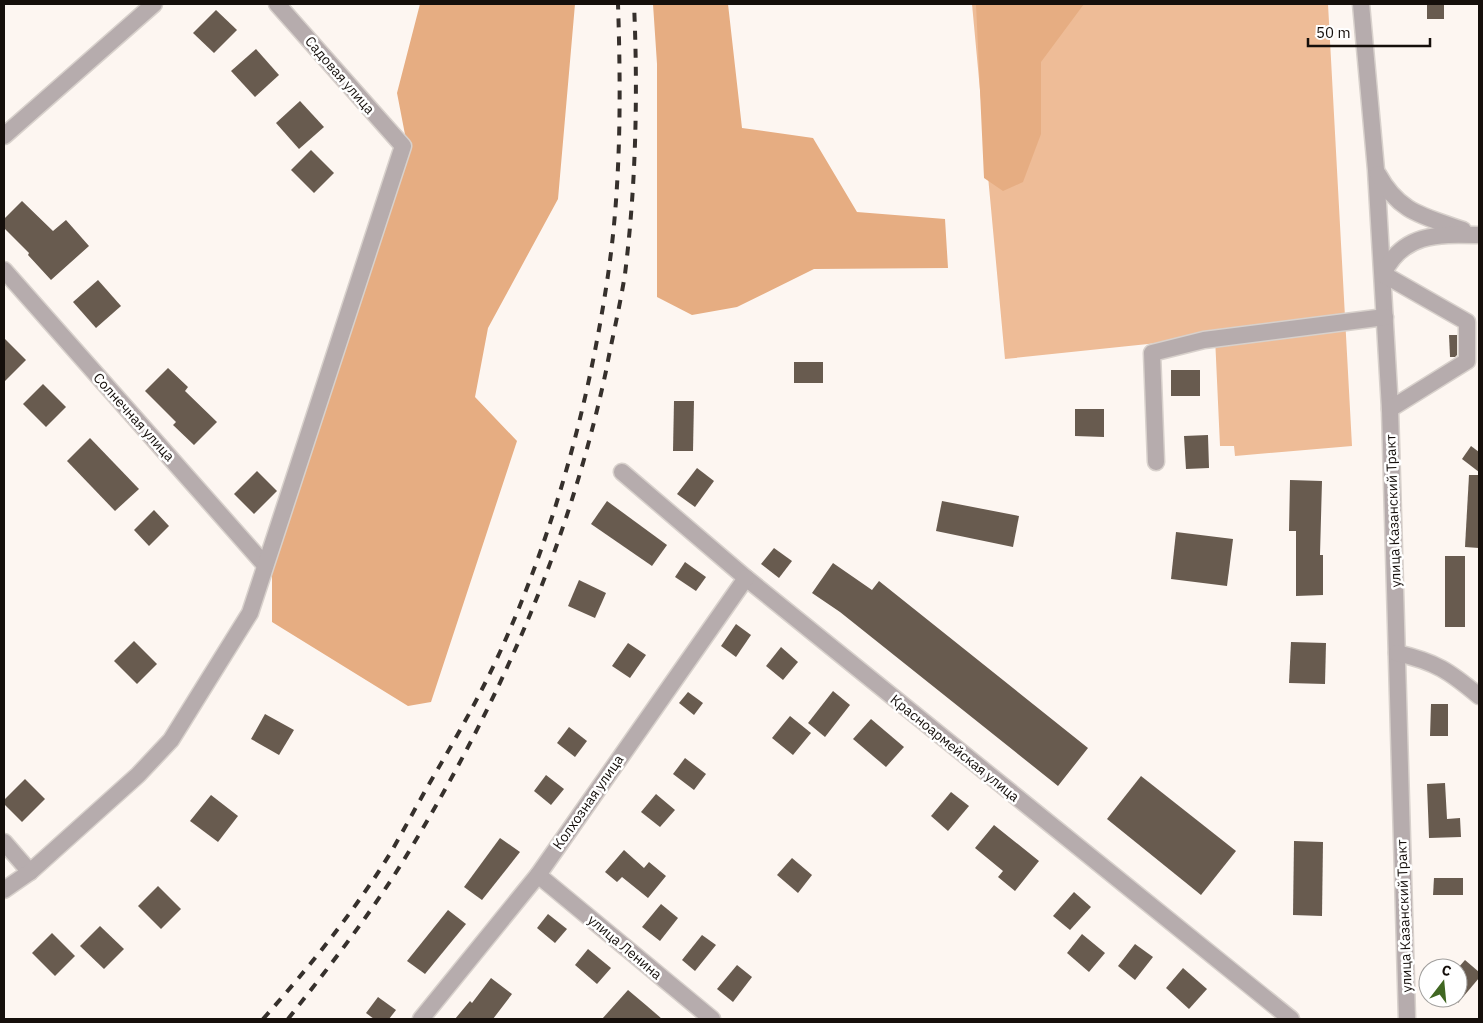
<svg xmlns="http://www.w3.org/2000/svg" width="1483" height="1023" viewBox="0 0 1483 1023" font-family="'IBM Plex Sans',sans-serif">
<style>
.green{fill:#eebc97}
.forest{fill:#e6ad82}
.building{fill:#685b4f}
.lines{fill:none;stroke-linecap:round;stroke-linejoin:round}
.minor-casing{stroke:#d8d1cc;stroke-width:19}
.minor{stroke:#b6acad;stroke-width:16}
.rail{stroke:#36302c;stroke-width:4;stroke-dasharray:9 9;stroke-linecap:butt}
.labels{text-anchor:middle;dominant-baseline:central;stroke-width:5;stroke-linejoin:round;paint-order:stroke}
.street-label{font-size:14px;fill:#150f0b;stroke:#fff}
</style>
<rect width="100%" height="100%" fill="#fdf6f1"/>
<polygon class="green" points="972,4 1328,4 1352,446 1235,456 1234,446 1220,446 1215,337 1005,359"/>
<g class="forest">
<polygon points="420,4 575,4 558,199 488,328 475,397 517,441 431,702 408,706 272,622 272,567 408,150 397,93"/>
<polygon points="653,4 728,4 742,128 813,138 857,212 945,219 948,268 814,269 737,307 692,315 657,297 657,64"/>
<polygon points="976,4 1084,4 1041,62 1041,134 1023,182 1003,191 984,178"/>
</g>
<g class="building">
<rect x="1427" y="4" width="17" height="15"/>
<polygon points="216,10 237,30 214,53 193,33"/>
<polygon points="256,49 279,75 255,97 231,71"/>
<polygon points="300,101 324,127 299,149 276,123"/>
<polygon points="311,150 334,173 314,193 291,170"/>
<polygon points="22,201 53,231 66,220 89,246 51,280 28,255 29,253 4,228 4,219"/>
<polygon points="98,280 121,306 96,328 73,302"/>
<polygon points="1449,335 1457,335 1457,355 1455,357 1450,357"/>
<polygon points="4,338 26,360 4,382"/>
<rect x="794" y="362" width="29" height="21"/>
<polygon points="168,368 188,387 185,391 217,422 194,445 173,425 176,422 145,391"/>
<rect x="1171" y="370" width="29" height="26"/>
<polygon points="43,384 66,407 46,427 23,404"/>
<polygon points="674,401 694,401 693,451 673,451"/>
<polygon points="1075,409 1104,409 1104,437 1075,436"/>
<polygon points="1208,435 1209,468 1186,469 1184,436"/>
<polygon points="90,438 139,489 115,511 67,461"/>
<polygon points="1471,446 1479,452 1479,472 1462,459"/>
<polygon points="697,468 714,481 695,507 677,494"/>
<polygon points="257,471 277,491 254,514 234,494"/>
<polygon points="1469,475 1479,475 1479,548 1465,547"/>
<polygon points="1290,480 1322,481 1320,555 1323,555 1323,595 1296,596 1296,531 1289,531"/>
<polygon points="607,501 667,545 652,566 591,524"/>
<polygon points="942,501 1019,516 1013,547 936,531"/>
<polygon points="154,510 169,526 149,546 134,530"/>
<polygon points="1176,532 1233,539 1227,586 1171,579"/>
<polygon points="774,548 792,561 779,578 761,564"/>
<rect x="1445" y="556" width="20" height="71"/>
<polygon points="685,562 706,577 696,591 675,577"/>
<polygon points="833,563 872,590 879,581 1088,748 1058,786 840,612 812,593"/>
<polygon points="579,580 606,593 595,618 568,606"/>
<polygon points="736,624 751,635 736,657 721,646"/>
<polygon points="134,641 157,664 137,684 114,661"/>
<polygon points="1291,642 1326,643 1325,684 1289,683"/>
<polygon points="628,643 646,655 630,678 612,666"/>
<polygon points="781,647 798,662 783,680 766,666"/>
<polygon points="833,691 850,705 825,737 808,723"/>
<polygon points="688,692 703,703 694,715 679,703"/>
<polygon points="1431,704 1448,704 1448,736 1430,736"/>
<polygon points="265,714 294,730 279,755 251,739"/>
<polygon points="790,716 811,733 793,755 772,738"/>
<polygon points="871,719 904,747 886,767 853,739"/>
<polygon points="569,727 587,741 575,757 557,743"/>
<polygon points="685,758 706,774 694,790 673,774"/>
<polygon points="546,775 564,789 551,805 534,791"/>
<polygon points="1141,776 1236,851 1201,895 1107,819"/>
<polygon points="25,779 45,799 22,822 4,804 4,800"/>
<polygon points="1445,783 1447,819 1460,818 1461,837 1429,838 1427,784"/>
<polygon points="951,792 969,806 948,831 931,816"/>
<polygon points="656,794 675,810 660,827 641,812"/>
<polygon points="211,795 238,816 218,842 190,821"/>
<polygon points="994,825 1039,861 1015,891 998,877 1003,871 975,848"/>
<polygon points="500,838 520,852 482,900 464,887"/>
<polygon points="1294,841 1323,842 1322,916 1293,915"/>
<polygon points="624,850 644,868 649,862 666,876 648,898 622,877 617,882 605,872"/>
<polygon points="792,858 812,875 798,893 777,875"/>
<polygon points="1434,878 1463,878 1463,895 1433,895"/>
<polygon points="158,886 181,909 161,929 138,906"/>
<polygon points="1074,892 1091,907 1070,930 1053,916"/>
<polygon points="661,904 678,918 660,941 642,927"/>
<polygon points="448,910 466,924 425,974 407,961"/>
<polygon points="548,914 567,929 555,943 537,928"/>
<polygon points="100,926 124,949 104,969 80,946"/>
<polygon points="52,933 75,956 55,976 32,953"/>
<polygon points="1082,934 1105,953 1089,972 1067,953"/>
<polygon points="702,935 716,945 695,971 682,960"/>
<polygon points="1135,944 1153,957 1135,980 1118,966"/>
<polygon points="588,949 611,968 597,984 575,965"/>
<polygon points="1465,960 1479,972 1479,978 1458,1003 1458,968"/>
<polygon points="737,965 752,977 733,1002 717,989"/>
<polygon points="1183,968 1207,989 1189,1009 1166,988"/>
<polygon points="491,978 512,994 493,1019 455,1019 470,1001 472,1003"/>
<polygon points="628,990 647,1006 662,1019 602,1019"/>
<polygon points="378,997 396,1010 389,1019 374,1019 366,1013"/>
</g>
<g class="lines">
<defs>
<g id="minor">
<polyline points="1361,4 1376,170 1390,409 1407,1019"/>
<polyline points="4,136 154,4"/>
<path d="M1378,174C1399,213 1424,216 1463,230"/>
<polyline points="4,270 265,565"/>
<path d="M1390,409L1467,361V322L1383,274C1403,233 1437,234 1477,235"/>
<polyline points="1156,462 1152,353 1204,340 1385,317"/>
<polyline points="622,472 746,578 1291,1019"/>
<path d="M1397,653C1436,662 1449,671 1479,696"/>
<polyline points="4,842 30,872"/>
<polyline points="538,875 712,1019"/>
<polyline points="4,890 30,872 138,775 171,740 250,613 403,146 277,4"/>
<polyline points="421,1019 538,875 746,578"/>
</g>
</defs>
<use href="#minor" class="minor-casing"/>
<use href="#minor" class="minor"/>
<g class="rail">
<path d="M263,1019C307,970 357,908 391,852C405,828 418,803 432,779C456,738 480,696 500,652C554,533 589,404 608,275C621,186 621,94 618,4"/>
<path d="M288,1019C329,967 370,915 405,858C499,704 568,548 606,371C612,339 620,306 625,274C636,185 638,93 634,4"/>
</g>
</g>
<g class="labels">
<g class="street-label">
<text transform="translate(340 75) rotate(49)">Садовая улица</text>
<text transform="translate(134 417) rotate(48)">Солнечная улица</text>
<text transform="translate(1393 511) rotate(-92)">улица Казанский Тракт</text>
<text transform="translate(955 748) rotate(39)">Красноармейская улица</text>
<text transform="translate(588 802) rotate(-55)">Колхозная улица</text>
<text transform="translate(1404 916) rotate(-92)">улица Казанский Тракт</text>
<text transform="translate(625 947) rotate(40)">улица Ленина</text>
</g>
</g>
<rect width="1483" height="1023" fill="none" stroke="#150f0b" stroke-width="10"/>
<g transform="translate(1443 983) rotate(16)"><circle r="24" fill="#ffffff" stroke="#a19f9d"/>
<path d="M0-4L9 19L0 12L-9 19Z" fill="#406722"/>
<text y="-8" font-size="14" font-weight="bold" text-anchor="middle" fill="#150f0b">С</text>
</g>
<path d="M1308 38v8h122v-8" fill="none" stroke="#150f0b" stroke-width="2.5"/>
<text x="1316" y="38" font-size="15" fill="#150f0b" stroke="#ffffff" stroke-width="4" paint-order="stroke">50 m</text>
</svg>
